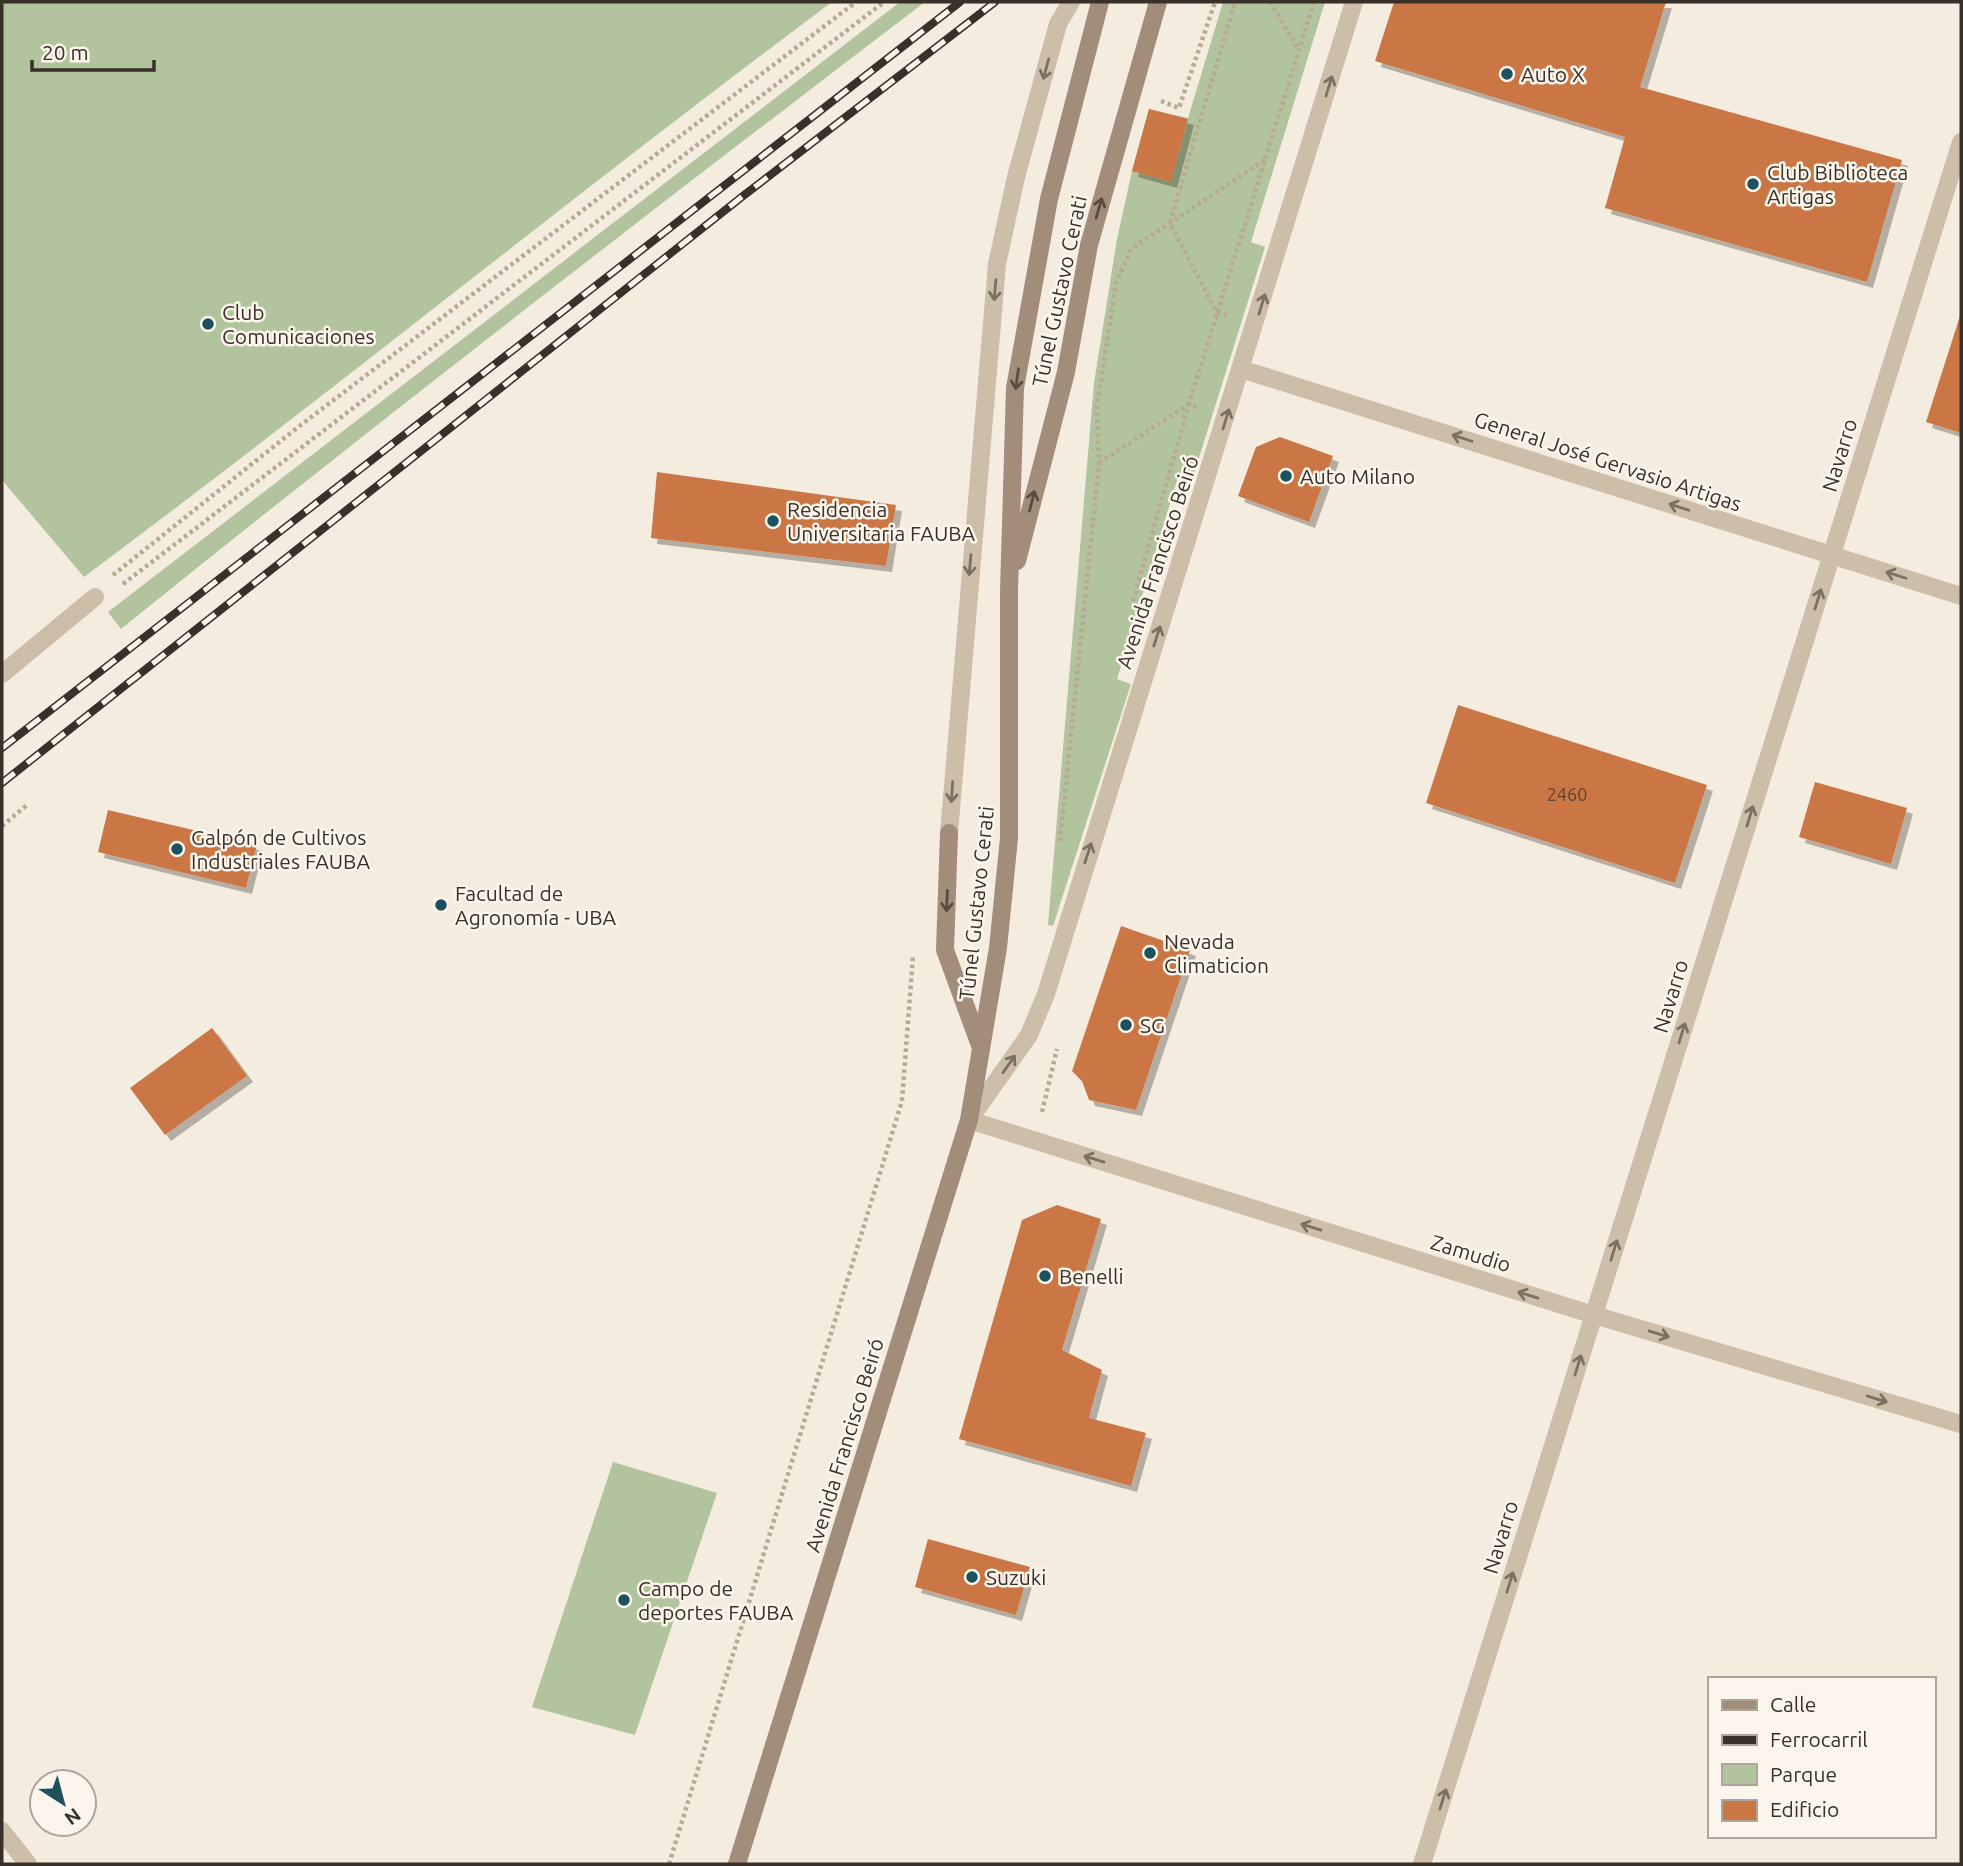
<svg xmlns="http://www.w3.org/2000/svg" width="1963" height="1866" viewBox="0 0 1963 1866" font-family="Ubuntu,sans-serif">
<style>
.green{fill:#b2c49d}
.building{fill:#cb7645;filter:url(#shadow)}
.lines{fill:none;stroke-linecap:round;stroke-linejoin:round}
.path{stroke:#b9a893;stroke-width:4.5;stroke-dasharray:3.5 3.5;stroke-linecap:butt}
.service{stroke:#cdbea9;stroke-width:18}
.minor{stroke:#cdbea9;stroke-width:18}
.secondary{stroke:#a18d7a;stroke-width:18}
.rail-casing{stroke:#393029;stroke-width:8}
.rail{stroke:#fbf5eb;stroke-width:5;stroke-dasharray:16;stroke-linecap:butt}
.oneway{stroke:#7c7063}
.oneway2{stroke:#584c41}
.poi-dot{fill:#1c515d;stroke:#fbf5eb;stroke-width:2.5}
.labels{text-anchor:middle;dominant-baseline:central;stroke-width:5;stroke-linejoin:round;paint-order:stroke}
.number-label{font-size:18px;fill:#5e4230}
.poi-label{font-size:21px;fill:#393029;stroke:#fbf5eb;text-anchor:start}
.street-label{font-size:21px;fill:#393029;stroke:#fbf5eb}
</style>
<defs>
<filter id="shadow"><feDropShadow dx="6" dy="6" stdDeviation="0" flood-color="#0004"/></filter>
</defs>
<rect width="100%" height="100%" fill="#f4ecde"/>
<g class="green">
<path d="M2,2H832C580,190 336,389 84,577L2,480Z"/>
<path d="M900,2H925C655,208 386,415 121,629L108,612Z"/>
<polygon points="1223,2 1325,2 1251,242 1265,247 1192,480 1178,477 1117,679 1131,684 1053,926 1048,925 1094,383 1117,239 1132,171 1149,109 1188,118"/>
<polygon points="613,1462 717,1493 635,1735 532,1707"/>
</g>
<g class="building">
<polygon points="1394,2 1666,2 1640,87 1902,160 1867,282 1605,208 1625,137 1375,61"/>
<polygon points="1149,109 1188,119 1171,182 1132,171"/>
<polygon points="1961,313 1961,433 1926,422"/>
<polygon points="1280,437 1333,456 1309,522 1238,496 1256,447"/>
<polygon points="657,472 896,505 886,566 651,538"/>
<polygon points="1458,705 1707,785 1675,883 1426,803"/>
<polygon points="1815,782 1907,808 1891,864 1799,837"/>
<polygon points="108,810 257,845 246,888 98,852"/>
<polygon points="1121,926 1190,950 1136,1110 1089,1100 1082,1081 1072,1071"/>
<polygon points="212,1028 247,1076 165,1135 130,1088"/>
<polygon points="1057,1205 1101,1219 1062,1350 1102,1370 1089,1418 1146,1433 1131,1486 959,1439 1022,1220"/>
<polygon points="928,1539 1030,1567 1016,1615 915,1587"/>
</g>
<g class="lines">
<g class="path">
<polyline points="1270,2 1299,50"/>
<polyline points="1161,101 1179,108 1215,2"/>
<polyline points="1227,315 1217,313 1170,223 1235,2"/>
<polyline points="1099,463 1189,404 1198,407"/>
<polyline points="113,575 297,428 856,2"/>
<polyline points="123,584 884,2"/>
<polyline points="1133,601 1189,404 1314,2"/>
<polyline points="2,826 28,804"/>
<polyline points="1060,841 1099,464 1097,407 1116,283 1131,249 1266,159"/>
<polyline points="1042,1112 1057,1049"/>
<polyline points="669,1864 902,1101 913,956"/>
</g>
<g class="service">
<polyline points="2,674 95,597"/>
<polyline points="2,1831 28,1864"/>
</g>
<g class="minor">
<polyline points="1354,2 1046,994 1029,1035 969,1120 1594,1315 1961,1424"/>
<polyline points="1241,369 1961,596"/>
<polyline points="949,833 997,264 1016,177 1058,24 1071,2"/>
<polyline points="1422,1864 1961,142"/>
</g>
<g class="secondary">
<polyline points="1017,561 1066,372 1089,245 1158,2"/>
<polyline points="949,833 945,950 981,1048"/>
<polyline points="737,1864 969,1120 998,948 1009,838 1009,591 1015,388 1049,199 1100,2"/>
</g>
<defs>
<g id="rail">
<polyline points="2,748 960,2"/>
<polyline points="2,783 743,196 995,2"/>
</g>
</defs>
<use href="#rail" class="rail-casing"/>
<use href="#rail" class="rail"/>
</g>
<defs><path id="oneway-shaft" d="M-6 0H5M1.5-3L5.5 0L1.5 3" fill="none" stroke-width="1.6" stroke-linecap="round" stroke-linejoin="round" transform="scale(1.75)"/></defs>
<g class="oneway">
<use href="#oneway-shaft" transform="translate(1046 69) rotate(105)"/>
<use href="#oneway-shaft" transform="translate(1329 86) rotate(-73)"/>
<use href="#oneway-shaft" transform="translate(995 290) rotate(95)"/>
<use href="#oneway-shaft" transform="translate(1262 304) rotate(-73)"/>
<use href="#oneway-shaft" transform="translate(1226 419) rotate(-73)"/>
<use href="#oneway-shaft" transform="translate(1462 438) rotate(-162)"/>
<use href="#oneway-shaft" transform="translate(1679 507) rotate(-162)"/>
<use href="#oneway-shaft" transform="translate(970 565) rotate(95)"/>
<use href="#oneway-shaft" transform="translate(1896 575) rotate(-162)"/>
<use href="#oneway-shaft" transform="translate(1818 599) rotate(-73)"/>
<use href="#oneway-shaft" transform="translate(1157 636) rotate(-72)"/>
<use href="#oneway-shaft" transform="translate(952 792) rotate(94)"/>
<use href="#oneway-shaft" transform="translate(1750 816) rotate(-73)"/>
<use href="#oneway-shaft" transform="translate(1088 853) rotate(-72)"/>
<use href="#oneway-shaft" transform="translate(1682 1033) rotate(-73)"/>
<use href="#oneway-shaft" transform="translate(1009 1064) rotate(-55)"/>
<use href="#oneway-shaft" transform="translate(1094 1159) rotate(-163)"/>
<use href="#oneway-shaft" transform="translate(1311 1227) rotate(-163)"/>
<use href="#oneway-shaft" transform="translate(1614 1250) rotate(-73)"/>
<use href="#oneway-shaft" transform="translate(1528 1295) rotate(-163)"/>
<use href="#oneway-shaft" transform="translate(1659 1334) rotate(17)"/>
<use href="#oneway-shaft" transform="translate(1578 1365) rotate(-73)"/>
<use href="#oneway-shaft" transform="translate(1877 1399) rotate(17)"/>
<use href="#oneway-shaft" transform="translate(1510 1582) rotate(-73)"/>
<use href="#oneway-shaft" transform="translate(1443 1799) rotate(-73)"/>
</g>
<g class="oneway2">
<use href="#oneway-shaft" transform="translate(1099 208) rotate(-74)"/>
<use href="#oneway-shaft" transform="translate(1017 379) rotate(98)"/>
<use href="#oneway-shaft" transform="translate(1032 501) rotate(-76)"/>
<use href="#oneway-shaft" transform="translate(947 901) rotate(92)"/>
</g>
<g class="poi-dot">
<circle cx="1507" cy="74" r="7"/>
<circle cx="1753" cy="184" r="7"/>
<circle cx="208" cy="324" r="7"/>
<circle cx="1286" cy="476" r="7"/>
<circle cx="773" cy="521" r="7"/>
<circle cx="177" cy="849" r="7"/>
<circle cx="441" cy="905" r="7"/>
<circle cx="1150" cy="953" r="7"/>
<circle cx="1126" cy="1025" r="7"/>
<circle cx="1045" cy="1276" r="7"/>
<circle cx="972" cy="1577" r="7"/>
<circle cx="624" cy="1600" r="7"/>
</g>
<g class="labels">
<g class="number-label">
<text x="1567" y="794">2460</text>
</g>
<g class="poi-label">
<text x="1521" y="74">Auto X</text>
<text x="1767" y="172">Club Biblioteca<tspan x="1767" dy="24">Artigas</tspan></text>
<text x="222" y="312">Club<tspan x="222" dy="24">Comunicaciones</tspan></text>
<text x="1300" y="476">Auto Milano</text>
<text x="787" y="509">Residencia<tspan x="787" dy="24">Universitaria FAUBA</tspan></text>
<text x="191" y="837">Galpón de Cultivos<tspan x="191" dy="24">Industriales FAUBA</tspan></text>
<text x="455" y="893">Facultad de<tspan x="455" dy="24">Agronomía - UBA</tspan></text>
<text x="1164" y="941">Nevada<tspan x="1164" dy="24">Climaticion</tspan></text>
<text x="1140" y="1025">SG</text>
<text x="1059" y="1276">Benelli</text>
<text x="986" y="1577">Suzuki</text>
<text x="638" y="1588">Campo de<tspan x="638" dy="24">deportes FAUBA</tspan></text>
</g>
<g class="street-label">
<text transform="translate(1059 291) rotate(-78)">Túnel Gustavo Cerati</text>
<text transform="translate(1839 455) rotate(-73)">Navarro</text>
<text transform="translate(1608 461) rotate(18)">General José Gervasio Artigas</text>
<text transform="translate(1157 562) rotate(-72)">Avenida Francisco Beiró</text>
<text transform="translate(976 903) rotate(-84)">Túnel Gustavo Cerati</text>
<text transform="translate(1670 996) rotate(-73)">Navarro</text>
<text transform="translate(1471 1253) rotate(17)">Zamudio</text>
<text transform="translate(844 1445) rotate(-73)">Avenida Francisco Beiró</text>
<text transform="translate(1500 1537) rotate(-73)">Navarro</text>
</g>
</g>
<rect width="1963" height="1866" fill="none" stroke="#393029" stroke-width="7"/>
<rect x="1708" y="1677" width="228" height="161" fill="#fbf5eb" stroke="#ada69d" stroke-width="2"/>
<rect x="1722" y="1700" width="35" height="10" fill="#a18d7a" stroke="#ada69d" stroke-width="2"/>
<text x="1770" y="1712" font-size="21" fill="#393029">Calle</text>
<rect x="1722" y="1735" width="35" height="10" fill="#393029" stroke="#ada69d" stroke-width="2"/>
<text x="1770" y="1747" font-size="21" fill="#393029">Ferrocarril</text>
<rect x="1722" y="1764" width="35" height="21" fill="#b2c49d" stroke="#ada69d" stroke-width="2"/>
<text x="1770" y="1782" font-size="21" fill="#393029">Parque</text>
<rect x="1722" y="1800" width="35" height="21" fill="#cb7645" stroke="#ada69d" stroke-width="2"/>
<text x="1770" y="1817" font-size="21" fill="#393029">Edificio</text>
<g transform="translate(63 1803) rotate(144)"><circle r="33" fill="#fbf5eb" stroke="#ada69d" stroke-width="2"/>
<path d="M0-5L12 26L0 18L-12 26Z" fill="#1c515d"/>
<text y="-10" font-size="19" font-weight="bold" text-anchor="middle" fill="#393029">N</text>
</g>
<path d="M32 60v10h122v-10" fill="none" stroke="#393029" stroke-width="3.5"/>
<text x="42" y="60" font-size="21" fill="#393029" stroke="#fbf5eb" stroke-width="5" paint-order="stroke">20 m</text>
</svg>
